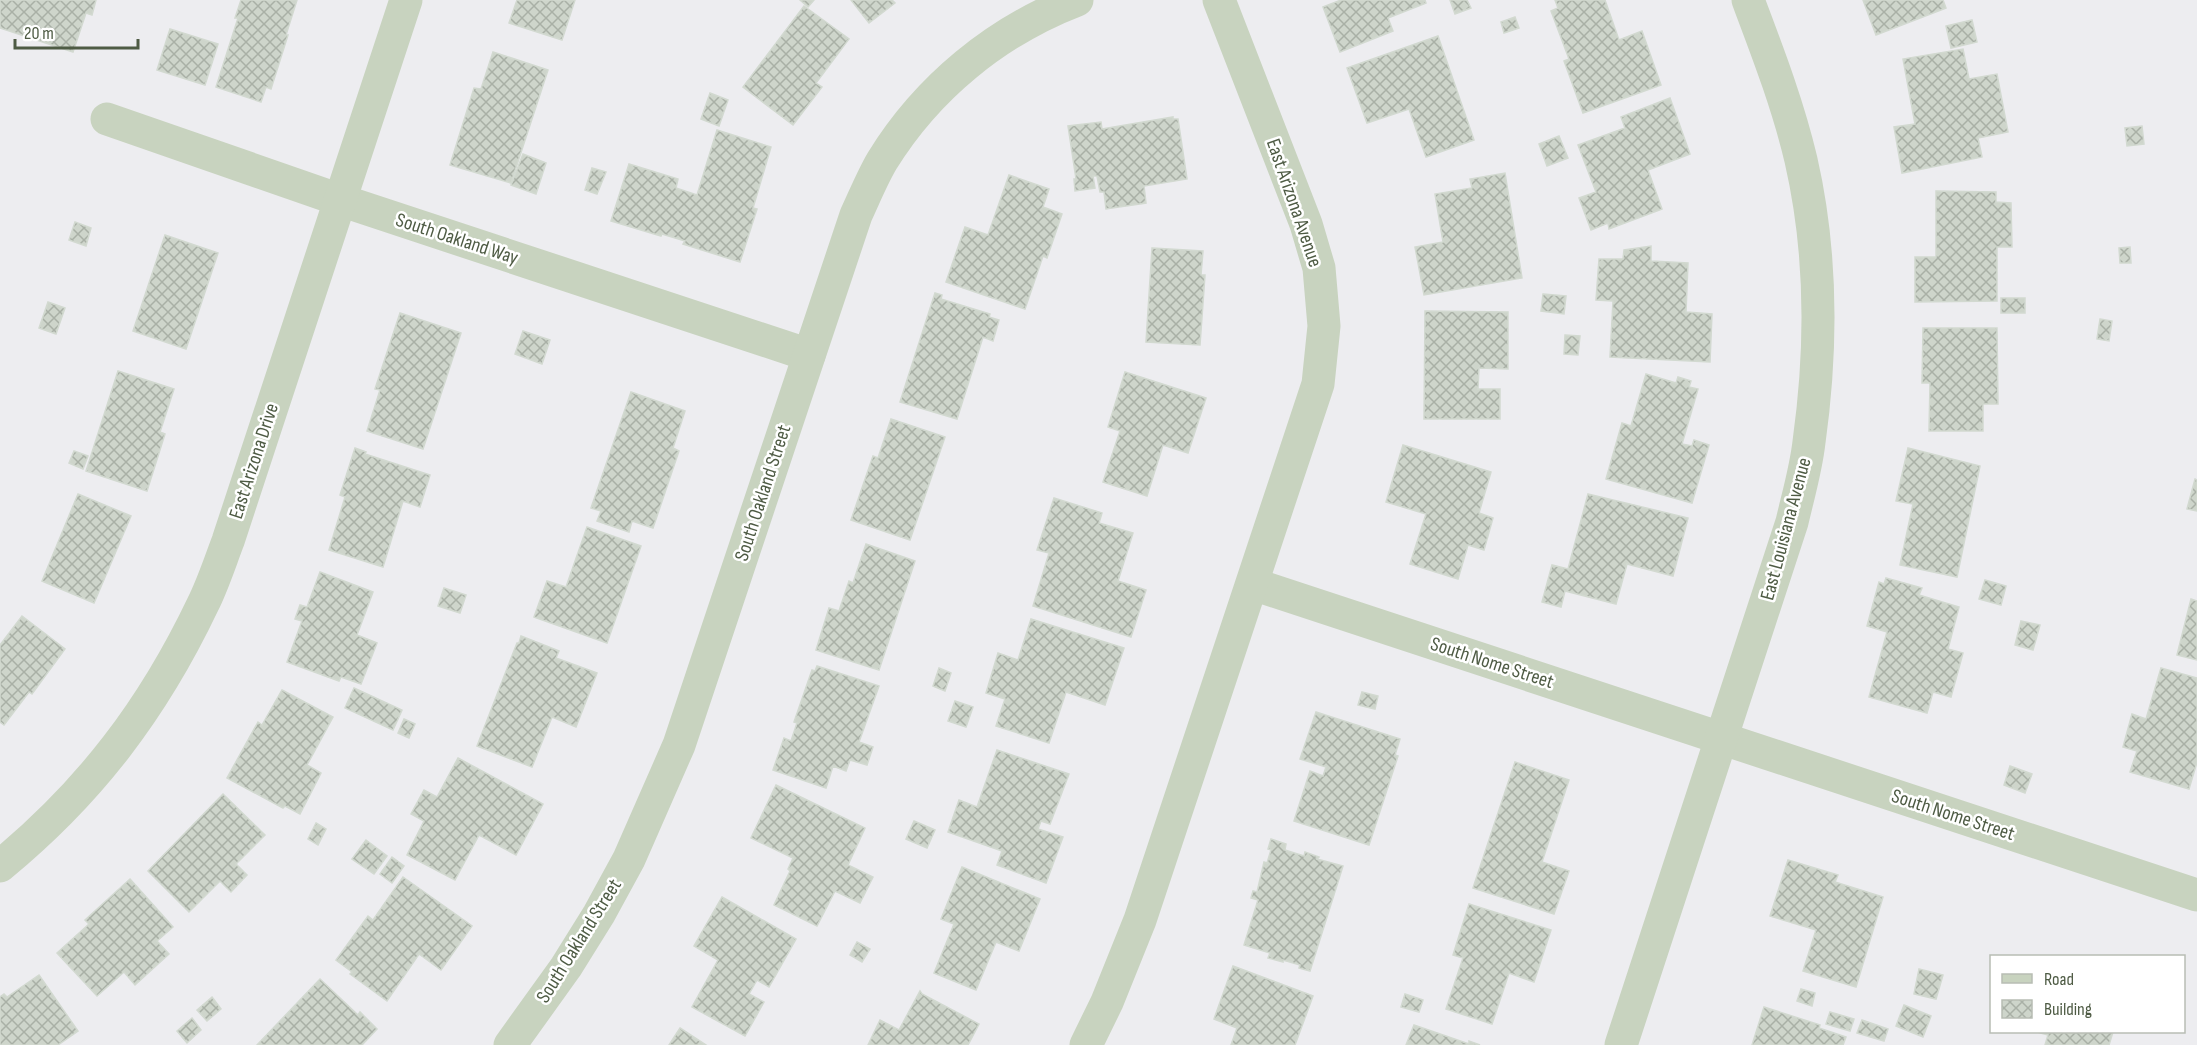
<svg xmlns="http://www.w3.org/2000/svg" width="2197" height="1045" viewBox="0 0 2197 1045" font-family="'Sofia Sans Condensed',sans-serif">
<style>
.building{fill:url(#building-cross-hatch);stroke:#d2d9d0;stroke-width:1.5}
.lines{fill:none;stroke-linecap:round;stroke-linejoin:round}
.street{stroke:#c8d3bf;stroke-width:33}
.labels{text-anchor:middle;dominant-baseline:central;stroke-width:5;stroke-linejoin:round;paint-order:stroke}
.street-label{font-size:20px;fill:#4e5b44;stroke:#fff}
</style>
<defs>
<pattern id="building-cross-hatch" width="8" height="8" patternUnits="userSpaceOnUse" patternTransform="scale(1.5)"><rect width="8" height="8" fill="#ced5cb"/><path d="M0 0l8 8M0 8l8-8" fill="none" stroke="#a9b0a6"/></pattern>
</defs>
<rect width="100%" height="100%" fill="#ededf0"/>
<g class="building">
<polygon points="0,0 96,0 92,15 86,13 73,52 0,28"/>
<polygon points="241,0 297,0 286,35 288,35 271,89 266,87 261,102 216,87 238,18 235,18"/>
<polygon points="517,0 575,0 562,40 509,23"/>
<polygon points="800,0 814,0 808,7"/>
<polygon points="851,0 892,0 895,3 869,23"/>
<polygon points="1341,0 1425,0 1426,3 1388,18 1393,31 1340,52 1323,7"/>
<polygon points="1450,0 1467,0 1471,8 1455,14"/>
<polygon points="1555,0 1605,0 1619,40 1642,31 1661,85 1583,113 1564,61 1569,59 1551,11 1558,8"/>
<polygon points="1863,0 1943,0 1946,8 1876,35"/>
<polygon points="804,6 849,39 816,83 822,87 793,125 743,87"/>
<polygon points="1515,17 1519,28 1504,33 1501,22"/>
<polygon points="1972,20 1977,42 1951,48 1946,26"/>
<polygon points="170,29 218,44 205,85 157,70"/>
<polygon points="1438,36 1474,140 1426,157 1409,109 1367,123 1347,68"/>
<polygon points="1963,49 1969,79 1997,74 2008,132 1978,138 1982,157 1902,173 1894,127 1915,124 1903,59"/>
<polygon points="493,52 548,70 511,183 450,165 474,88 481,89"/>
<polygon points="710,93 728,100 719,126 701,119"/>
<polygon points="1670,98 1690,154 1648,170 1662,209 1609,229 1608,223 1591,230 1579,198 1596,192 1578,145 1625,128 1621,117"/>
<polygon points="1173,117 1173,119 1178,119 1187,179 1144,186 1146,203 1106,209 1104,192 1100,192 1097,176 1093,176 1095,188 1075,191 1074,179 1076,179 1068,126 1101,122 1102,129"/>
<polygon points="2142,126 2144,144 2127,146 2125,128"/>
<polygon points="717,130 771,147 753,208 757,209 740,262 683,244 685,241 662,234 661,236 611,221 629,164 678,179 676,188 697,195"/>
<polygon points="1559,136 1568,158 1547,166 1539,144"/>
<polygon points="523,154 546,163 536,194 511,185"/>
<polygon points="592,168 606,172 597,194 585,190"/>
<polygon points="1505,173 1522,278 1424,295 1415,247 1443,242 1435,194 1472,188 1470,179"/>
<polygon points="1009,175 1049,189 1043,207 1062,214 1047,258 1043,256 1025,309 946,282 965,227 988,235"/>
<polygon points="1936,191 1996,192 1996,202 2011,203 2012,247 1997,247 1997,301 1915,302 1915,257 1936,257"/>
<polygon points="75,222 91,228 86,246 69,240"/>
<polygon points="165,235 218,253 186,349 133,331"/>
<polygon points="1651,246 1651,261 1688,263 1686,312 1712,314 1710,362 1610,357 1613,301 1596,300 1599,259 1623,259 1624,250"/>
<polygon points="2130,247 2131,263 2120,263 2119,248"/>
<polygon points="1152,248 1203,251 1201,275 1205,275 1200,345 1146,342"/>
<polygon points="935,293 942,295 941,299 990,314 989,317 999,320 993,341 983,337 957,419 900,402"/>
<polygon points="1543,294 1566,296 1564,314 1541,311"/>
<rect x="2001" y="298" width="24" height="15"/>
<polygon points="48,302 65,308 56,334 39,328"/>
<polygon points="1425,311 1508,312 1508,369 1479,368 1478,389 1500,389 1500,419 1424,419"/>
<polygon points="400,313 461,333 423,449 367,431 380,390 375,389"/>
<polygon points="2100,319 2112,321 2109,341 2097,339"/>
<polygon points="1923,328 1997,328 1998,404 1983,404 1983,431 1929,431 1930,383 1922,383"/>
<polygon points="523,331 550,340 542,364 515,354"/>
<polygon points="1565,335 1580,336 1578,355 1564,354"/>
<polygon points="118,371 174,389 160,432 165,434 147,491 86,471"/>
<polygon points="1125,372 1206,398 1188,453 1163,445 1147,496 1103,482 1120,431 1108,427"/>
<polygon points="1646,374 1676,383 1678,377 1691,381 1689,387 1698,389 1682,444 1692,446 1694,440 1709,445 1692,503 1606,479 1622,423 1631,426"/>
<polygon points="631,392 685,411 673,448 679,451 653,528 632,521 629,532 597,521 601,511 591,508"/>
<polygon points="891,419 945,437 910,540 851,520 873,456 878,458"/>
<polygon points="1403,445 1491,472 1479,513 1493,518 1484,550 1468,545 1458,579 1410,564 1426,514 1386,502"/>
<polygon points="355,448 366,452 365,454 430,475 420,507 403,501 383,567 329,550 345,497 340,495"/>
<polygon points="1908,448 1980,466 1957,577 1900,565 1913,504 1896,501"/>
<polygon points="74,451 88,456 83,469 69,463"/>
<polygon points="2195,479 2197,480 2197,511 2187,509"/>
<polygon points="78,494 131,516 94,603 42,581"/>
<polygon points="1588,494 1688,518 1673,576 1627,564 1616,604 1565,591 1561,607 1542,602 1552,565 1568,569"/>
<polygon points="1054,498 1102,513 1099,523 1133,533 1118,581 1146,590 1131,637 1033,606 1049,553 1037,550"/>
<polygon points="587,527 641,546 607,643 534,617 547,581 566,587"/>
<polygon points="866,544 915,561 879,670 816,650 829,608 839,611 849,581 853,583"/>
<polygon points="320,572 373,592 357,635 377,643 361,684 341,677 339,681 287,662 302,621 295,619 300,605 307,607"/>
<polygon points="1886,578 1922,588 1919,595 1959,607 1948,649 1963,653 1951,697 1933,692 1927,713 1869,697 1887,632 1867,626 1879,582 1884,584"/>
<polygon points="1985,580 2006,586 2001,605 1979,599"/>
<polygon points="444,588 466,595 460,613 438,606"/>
<polygon points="2191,599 2197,601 2197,660 2177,655"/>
<polygon points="22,616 65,649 32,694 29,692 4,725 0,722 0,645"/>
<polygon points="1031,619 1124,648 1105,705 1066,692 1049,743 996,726 1005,699 986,693 998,653 1018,660"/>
<polygon points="2021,621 2040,625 2033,650 2015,645"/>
<polygon points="521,636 559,651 556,658 597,673 576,727 552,717 532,767 477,746 517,643 519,643"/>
<polygon points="817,666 879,686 859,742 873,747 867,765 850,760 846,771 833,766 826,788 773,770 784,738 791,741 797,723 794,722 812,670 815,671"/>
<polygon points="939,668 951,673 945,691 933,686"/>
<polygon points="2161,668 2197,678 2197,762 2189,789 2130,772 2137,751 2123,747 2132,714 2146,719"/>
<polygon points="354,688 402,710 393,730 345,708"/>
<polygon points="282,690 333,717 307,765 321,773 300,814 285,806 283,808 227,778 258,722 262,725"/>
<polygon points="1362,692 1378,696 1375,709 1358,705"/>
<polygon points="955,701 973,707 966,727 948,721"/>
<polygon points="1316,712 1400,739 1395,755 1398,756 1369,845 1294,821 1310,771 1323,776 1326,767 1300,759"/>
<polygon points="404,719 415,724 409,738 398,733"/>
<polygon points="997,750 1069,774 1050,824 1041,821 1038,829 1063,837 1046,883 997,865 1002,851 948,832 959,800 977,807"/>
<polygon points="458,758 543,804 516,855 479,835 455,880 407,855 424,821 411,814 424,790 437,797"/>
<polygon points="1515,762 1569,780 1542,862 1569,871 1554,914 1473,888"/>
<polygon points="2010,766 2032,774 2025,793 2004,785"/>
<polygon points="776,785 865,828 848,865 873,877 860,903 835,891 817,926 774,905 790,871 788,869 793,858 751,838"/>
<polygon points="223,794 265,835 236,864 247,875 231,892 220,881 189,912 148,871"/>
<polygon points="914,821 935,830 927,848 906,839"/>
<polygon points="316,823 326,829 318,845 308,839"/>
<polygon points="1271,839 1286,844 1285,850 1304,856 1305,852 1319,857 1317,859 1343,866 1310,971 1299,968 1300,965 1283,960 1283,962 1268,958 1270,953 1244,945 1258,900 1251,898 1253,891 1257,892 1264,862 1267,863 1271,850 1268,849"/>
<polygon points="366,840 387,856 374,874 352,859"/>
<polygon points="392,857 404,866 392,883 380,874"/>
<polygon points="1788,860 1838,875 1835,882 1883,897 1856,987 1803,971 1816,930 1770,916"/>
<polygon points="962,867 1040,899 1019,951 996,942 976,990 934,973 954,924 941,919"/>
<polygon points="403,877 472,926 441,970 419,954 387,1001 350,974 352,972 336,960 368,916 373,920"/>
<polygon points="130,879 173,927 157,941 169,954 135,985 124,972 97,996 57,953 89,924 85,920"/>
<polygon points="722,897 796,939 769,987 757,980 749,994 764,1002 745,1036 692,1007 718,960 694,946"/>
<polygon points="1469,904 1551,930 1534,982 1509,973 1492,1024 1446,1009 1463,958 1453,955"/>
<polygon points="857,942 870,949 862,962 850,955"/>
<polygon points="1233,966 1313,996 1295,1045 1231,1045 1237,1028 1214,1019"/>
<polygon points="1919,969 1943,975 1936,999 1914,994"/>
<polygon points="39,975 78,1031 58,1045 0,1045 0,997 4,994 7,997"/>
<polygon points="320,979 358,1015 360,1012 377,1029 362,1045 257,1045"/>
<polygon points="1801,989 1815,993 1812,1006 1797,1001"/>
<polygon points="920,991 922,994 979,1024 968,1045 868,1045 880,1020 899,1030"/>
<polygon points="1405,994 1423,1000 1419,1012 1401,1007"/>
<polygon points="212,997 221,1009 207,1021 197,1010"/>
<polygon points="1904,1005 1931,1016 1923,1037 1896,1026"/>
<polygon points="1764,1007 1820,1025 1819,1028 1846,1037 1843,1045 1752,1045"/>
<polygon points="1830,1012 1854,1019 1850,1031 1826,1024"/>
<polygon points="192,1018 201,1030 187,1043 177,1031"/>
<polygon points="1862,1020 1888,1029 1884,1041 1857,1033"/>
<polygon points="1414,1025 1469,1044 1469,1041 1480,1045 1406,1045"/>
<polygon points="680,1028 706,1045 669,1045"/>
<polygon points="2037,1032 2113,1032 2109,1045 2045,1045 2048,1035"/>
</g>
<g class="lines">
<g class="street">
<polyline points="107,119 340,200 809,355"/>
<polyline points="1253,584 2197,895"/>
<path d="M0,866C90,792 153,709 203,604C213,584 220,562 228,541L406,0"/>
<path d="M510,1045L566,967L599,914L629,859L679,745L856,215C864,198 872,178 882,161C927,88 996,31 1077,0"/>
<polyline points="1086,1045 1107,1002 1140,920 1318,384 1324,326 1319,268 1306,224 1219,0"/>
<path d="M1621,1045L1792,522C1798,496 1806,469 1809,442C1822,349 1822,252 1801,160C1788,105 1768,53 1748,0"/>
</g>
</g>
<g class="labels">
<g class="street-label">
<text transform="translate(1294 203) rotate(71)">East Arizona Avenue</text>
<text transform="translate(457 239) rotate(18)">South Oakland Way</text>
<text transform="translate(254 461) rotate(-72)">East Arizona Drive</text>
<text transform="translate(763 493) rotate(-72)">South Oakland Street</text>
<text transform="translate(1786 529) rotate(-75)">East Louisiana Avenue</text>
<text transform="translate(1492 663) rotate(18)">South Nome Street</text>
<text transform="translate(1953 815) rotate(18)">South Nome Street</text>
<text transform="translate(579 941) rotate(-58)">South Oakland Street</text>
</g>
</g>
<rect x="1990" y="955" width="195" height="78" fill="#ffffff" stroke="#b8bdb4" stroke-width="1.5"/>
<rect x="2002" y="974" width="30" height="9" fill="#c8d3bf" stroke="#b8bdb4" stroke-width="1.5"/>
<text x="2044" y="985" font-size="18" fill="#4e5b44">Road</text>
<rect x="2002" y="1000" width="30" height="18" fill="url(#building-cross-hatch)" stroke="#b8bdb4" stroke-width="1.5"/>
<text x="2044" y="1015" font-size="18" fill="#4e5b44">Building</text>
<path d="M15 39v9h123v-9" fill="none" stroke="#4e5b44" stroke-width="3"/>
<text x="24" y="39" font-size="18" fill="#4e5b44" stroke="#ffffff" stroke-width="4.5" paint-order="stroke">20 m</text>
</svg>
